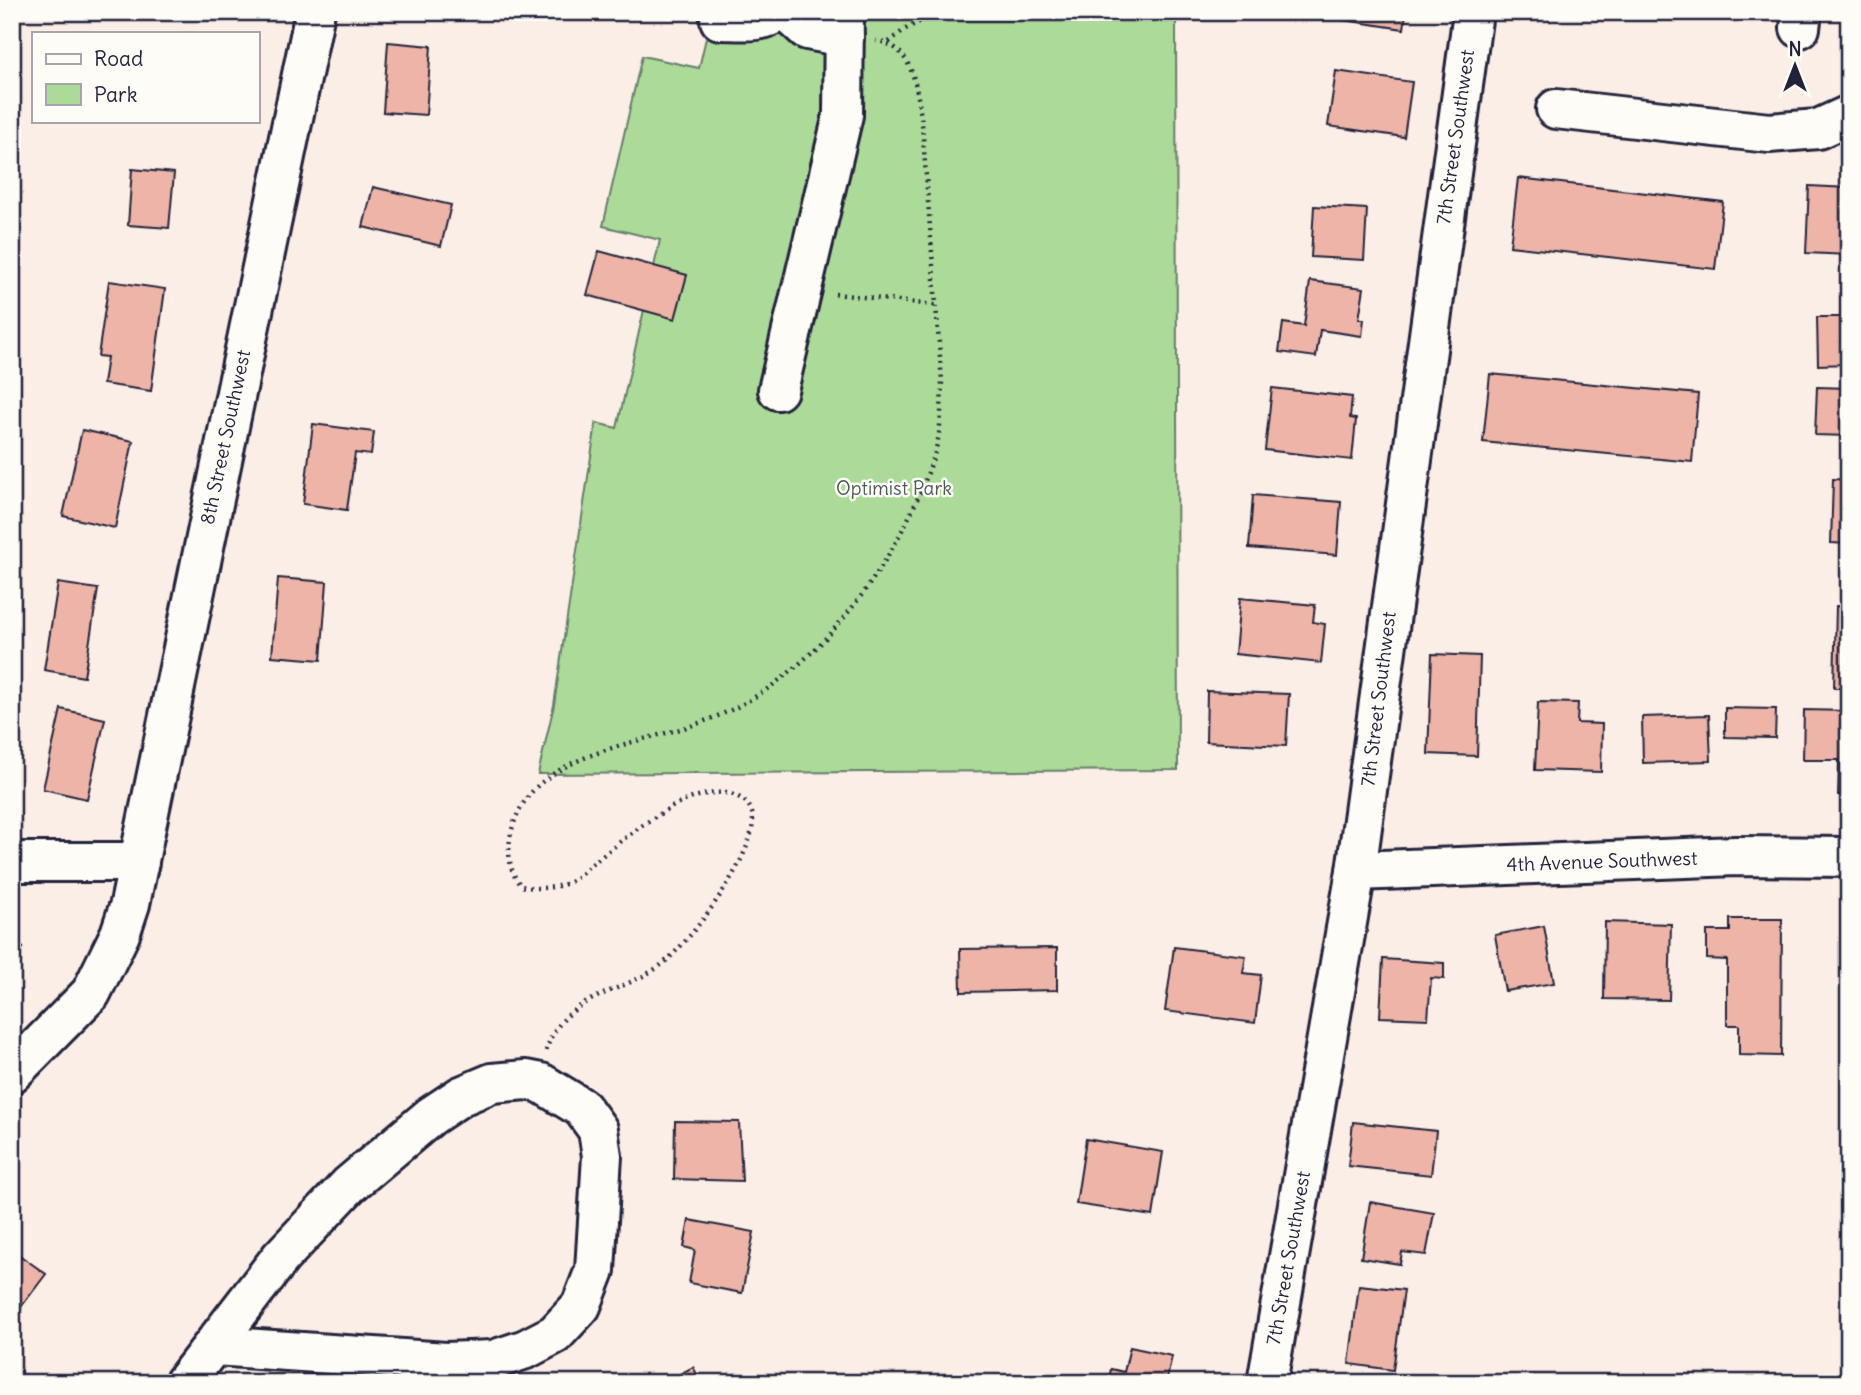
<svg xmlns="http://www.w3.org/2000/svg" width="1861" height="1395" viewBox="0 0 1861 1395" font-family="Delius,sans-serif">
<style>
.green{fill:#acda99;stroke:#677e6a;stroke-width:2}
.building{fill:#eeb4a8;stroke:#22223b;stroke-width:2}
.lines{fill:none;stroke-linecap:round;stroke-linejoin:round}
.minor-casing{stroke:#22223b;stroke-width:44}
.path{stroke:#22223b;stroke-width:4.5;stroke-dasharray:2 5;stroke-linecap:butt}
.minor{stroke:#fdfcf7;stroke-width:38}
.labels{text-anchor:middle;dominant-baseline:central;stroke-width:5;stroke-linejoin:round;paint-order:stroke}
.street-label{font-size:19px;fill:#22223b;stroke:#fdfcf7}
.park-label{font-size:19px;fill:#4b5957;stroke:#fdfcf7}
</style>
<rect width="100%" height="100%" fill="#faeee7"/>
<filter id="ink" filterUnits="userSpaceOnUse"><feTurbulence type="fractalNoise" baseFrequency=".0143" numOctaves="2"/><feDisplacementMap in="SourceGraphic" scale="14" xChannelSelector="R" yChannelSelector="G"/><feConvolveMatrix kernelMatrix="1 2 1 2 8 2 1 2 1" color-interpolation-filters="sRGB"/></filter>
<g filter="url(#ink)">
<polygon class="green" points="712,12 1176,12 1178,770 538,774 554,705 596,423 617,428 660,240 603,226 642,56 699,68"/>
<g class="building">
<polygon points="1324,12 1406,12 1404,29 1323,17"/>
<polygon points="388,42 431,46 426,115 383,112"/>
<polygon points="1336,71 1412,82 1404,137 1328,126"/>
<polygon points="132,169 174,173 169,228 128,225"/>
<polygon points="1518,178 1723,202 1715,269 1510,246"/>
<polygon points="1809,186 1849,188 1849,255 1806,253"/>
<polygon points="373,187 451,205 441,246 363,227"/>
<polygon points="1314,206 1367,209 1364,260 1311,257"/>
<polygon points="599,251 687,275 675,319 587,295"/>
<polygon points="109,281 165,289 151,391 103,384 107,357 98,356"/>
<polygon points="1310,281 1364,288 1359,319 1364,319 1362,336 1320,330 1316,357 1279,352 1283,323 1304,326"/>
<polygon points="1817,317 1849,317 1849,364 1818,365"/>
<polygon points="1490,374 1698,394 1692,462 1483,442"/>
<polygon points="1817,387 1849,388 1849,436 1815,435"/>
<polygon points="1272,388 1352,397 1350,418 1356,419 1352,460 1265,450"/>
<polygon points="313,424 374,432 371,455 355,453 347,510 303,504"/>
<polygon points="82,430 133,441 115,528 63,516"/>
<polygon points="1833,479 1849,480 1849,544 1831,543"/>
<polygon points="1253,495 1341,502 1337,555 1249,548"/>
<polygon points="278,578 327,582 321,660 272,656"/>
<polygon points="58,583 98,589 84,677 44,670"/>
<polygon points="1240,598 1315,605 1313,622 1325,624 1321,663 1235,654"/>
<polygon points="1836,606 1849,607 1849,688 1834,688"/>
<polygon points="1432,654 1480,656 1477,756 1428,754"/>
<polygon points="1207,691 1289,694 1286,746 1206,742"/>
<polygon points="1538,702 1578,703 1577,723 1602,724 1601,772 1535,770"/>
<polygon points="1725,708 1776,709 1775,738 1725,737"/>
<polygon points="61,709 105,719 87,799 43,789"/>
<polygon points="1804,710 1849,711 1849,795 1838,795 1839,760 1803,760"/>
<polygon points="1709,715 1711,761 1643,763 1642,717"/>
<polygon points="1730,919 1782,919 1781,1056 1739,1055 1739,1025 1727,1025 1727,960 1707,959 1707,931 1730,931"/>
<polygon points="1605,922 1671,924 1669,1000 1604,999"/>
<polygon points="1544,926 1554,983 1505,991 1495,935"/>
<polygon points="12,937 23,948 12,958"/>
<polygon points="1174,947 1246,956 1243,973 1261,975 1255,1023 1165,1011"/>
<polygon points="1057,948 1057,990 961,992 960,949"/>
<polygon points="1383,959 1444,963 1444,979 1431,978 1428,1019 1380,1017"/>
<polygon points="675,1121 739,1122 742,1181 674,1179"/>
<polygon points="1353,1122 1436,1131 1431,1175 1348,1166"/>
<polygon points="1086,1139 1163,1152 1153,1216 1076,1204"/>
<polygon points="1370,1202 1434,1213 1426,1255 1402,1252 1400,1264 1361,1258"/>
<polygon points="689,1220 754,1232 742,1293 689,1283 695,1250 684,1247"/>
<polygon points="12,1250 46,1274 12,1319"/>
<polygon points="1359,1285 1404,1290 1393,1370 1349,1364"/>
<polygon points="1130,1347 1172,1356 1166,1383 1108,1383 1111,1369 1124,1372"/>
<polygon points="693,1367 702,1383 663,1383"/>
</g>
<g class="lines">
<defs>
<g id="minor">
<polyline points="787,12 807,30 844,37"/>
<path d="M720,20C738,20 763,24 777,12"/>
<polyline points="1800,28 1802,12"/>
<polyline points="1556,109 1769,133 1818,129 1849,115"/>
<polyline points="778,390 843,115 844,12"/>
<polyline points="12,862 139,862"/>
<polyline points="1356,871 1736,856 1849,857"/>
<polyline points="12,1073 91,993 120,934 130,904 315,12"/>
<polyline points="184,1383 281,1257 349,1185 431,1116 461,1096 492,1083 526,1080 541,1083 582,1108 598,1130 602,1156 595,1270 581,1306 555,1334 526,1349 493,1360 446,1362 215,1346"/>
<polyline points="1267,1383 1356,871 1473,12"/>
</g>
</defs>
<use href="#minor" class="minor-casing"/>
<g class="path">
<polyline points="889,42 904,30 937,12"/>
<polyline points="835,294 935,305"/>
<path d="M546,1051C562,995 620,995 661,965C688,945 766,844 751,810C747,800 736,795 726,793C682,788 626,838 593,863C585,869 577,879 568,883C552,889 536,889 521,886C496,856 514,804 542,782C590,744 660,740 715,717C817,677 902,557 934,455C942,431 941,406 942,382L922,124C917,93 915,45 876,41"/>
</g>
<use href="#minor" class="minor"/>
</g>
</g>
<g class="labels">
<g class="street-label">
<text transform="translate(1455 137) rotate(-82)">7th Street Southwest</text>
<text transform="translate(225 437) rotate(-78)">8th Street Southwest</text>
<text transform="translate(1378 699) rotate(-83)">7th Street Southwest</text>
<text transform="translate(1602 861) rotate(-2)">4th Avenue Southwest</text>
<text transform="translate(1288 1258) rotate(-80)">7th Street Southwest</text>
</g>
<g class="park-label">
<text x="894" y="488">Optimist Park</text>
</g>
</g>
<rect width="1861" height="1395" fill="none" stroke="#fdfcf7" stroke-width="42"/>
<rect x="21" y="21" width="1819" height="1353" fill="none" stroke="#22223b" stroke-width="2.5" filter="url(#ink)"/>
<rect x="32" y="32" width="228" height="91" fill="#fdfcf7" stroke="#a5a5ac" stroke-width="2"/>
<rect x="46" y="54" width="35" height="10" fill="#fdfcf7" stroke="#a5a5ac" stroke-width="2"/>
<text x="94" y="66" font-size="21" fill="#22223b">Road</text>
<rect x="46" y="84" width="35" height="21" fill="#acda99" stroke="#a5a5ac" stroke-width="2"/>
<text x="94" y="102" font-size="21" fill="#22223b">Park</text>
<g transform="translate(1795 66)" stroke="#fdfcf7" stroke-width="5" paint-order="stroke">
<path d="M0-5L12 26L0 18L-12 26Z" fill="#22223b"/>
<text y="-10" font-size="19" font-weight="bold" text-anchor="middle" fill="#22223b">N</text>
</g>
</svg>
